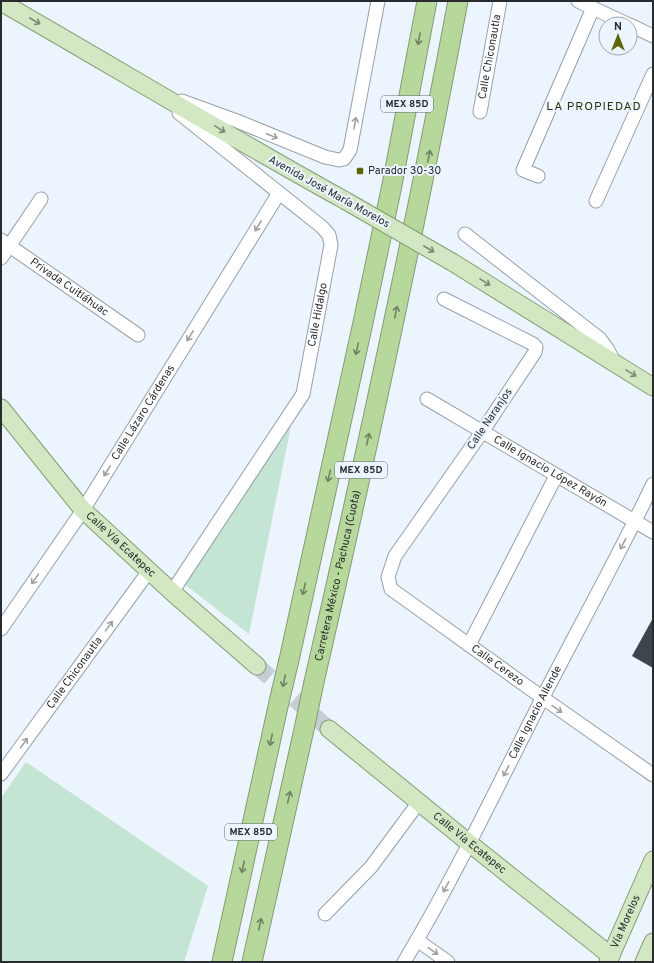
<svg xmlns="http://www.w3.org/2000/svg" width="654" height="963" viewBox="0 0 654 963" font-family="Overpass,sans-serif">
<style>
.green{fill:#c4e5d3}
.building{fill:#3e454c}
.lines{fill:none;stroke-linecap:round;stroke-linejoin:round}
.major-tunnel{stroke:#c5cdd5;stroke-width:17;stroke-dasharray:17 8;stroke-linecap:butt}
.minor-casing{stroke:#97a0a8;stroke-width:15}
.major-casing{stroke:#859c75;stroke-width:19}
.highway-casing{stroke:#859c75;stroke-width:21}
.minor{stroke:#fff;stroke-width:13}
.major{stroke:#d3e8c2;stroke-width:17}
.highway{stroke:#b6d89a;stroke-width:19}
.major-bridge-casing{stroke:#859c75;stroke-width:19;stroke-linecap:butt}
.highway-bridge-casing{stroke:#859c75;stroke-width:21;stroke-linecap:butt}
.major-bridge{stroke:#d3e8c2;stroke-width:17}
.highway-bridge{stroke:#b6d89a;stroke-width:19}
.oneway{stroke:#7e8a78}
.oneway2{stroke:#708264}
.oneway3{stroke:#9fa0a1}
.poi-dot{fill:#5d6606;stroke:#ecf5fe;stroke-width:1.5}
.labels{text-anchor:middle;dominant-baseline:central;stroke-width:4;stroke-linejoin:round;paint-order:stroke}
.shield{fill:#ecf5fe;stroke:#64686d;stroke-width:1}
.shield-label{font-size:10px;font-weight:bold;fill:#292c2f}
.street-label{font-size:11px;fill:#292c2f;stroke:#ecf5fe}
.poi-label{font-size:11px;fill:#292c2f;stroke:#ecf5fe;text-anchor:start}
.neighbourhood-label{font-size:12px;letter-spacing:1px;fill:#2d3108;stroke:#ecf5fe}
</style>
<rect width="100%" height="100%" fill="#ecf5fe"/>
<g class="green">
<polygon points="291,426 249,634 184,584"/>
<polygon points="26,762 208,886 184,962 1,962 1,798"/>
</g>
<polygon class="building" points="653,618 653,668 632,656"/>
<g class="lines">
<polyline class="major-tunnel" points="257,666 329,729"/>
<defs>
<g id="minor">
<polyline points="578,1 627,24"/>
<polyline points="630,25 653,36"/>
<polyline points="182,101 237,121 325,157 339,160 344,159 350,150 378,1"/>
<path id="s1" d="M480,112L500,1"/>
<polyline points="538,176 523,170 593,8"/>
<polyline points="596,201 653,74"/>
<polyline points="465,234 600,339 608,350 614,362"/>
<path id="s2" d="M1,240L138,335"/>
<polyline points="1,258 41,199"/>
<path id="s3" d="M444,299L533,344L536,347L535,352L482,432L395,556L388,577L391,589L543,698L653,775"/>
<path id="s4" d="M427,399L653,532"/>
<path id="s5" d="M172,592L303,394L331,245L329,235L322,227L179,113"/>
<path id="s6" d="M1,629L83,510L279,193"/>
<polyline points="469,645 556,476"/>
<path id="s7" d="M1,774L149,571"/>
<polyline points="325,914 371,867 419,802"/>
<polyline points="417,940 448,962"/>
<path id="s8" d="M404,962C455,877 497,787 542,699C579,627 618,557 653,484"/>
</g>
<g id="major">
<path d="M1,2C116,68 230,137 346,201"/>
<polyline points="452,262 653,387"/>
<path id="s9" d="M1,408L83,510L172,592L257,666"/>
<path id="s10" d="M329,729L469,843L611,956"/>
<path id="s11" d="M608,962L653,860"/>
<polyline points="644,962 653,942"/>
</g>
<g id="highway">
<polyline points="289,660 364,318 392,185 427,1"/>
<path id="s12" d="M314,682C366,456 415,229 458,1"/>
<polyline points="222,962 279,702"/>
<polyline points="252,962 305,725"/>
</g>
</defs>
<use href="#minor" class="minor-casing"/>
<use href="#major" class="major-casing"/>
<use href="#highway" class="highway-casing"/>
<use href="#minor" class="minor"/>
<use href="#major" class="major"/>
<use href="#highway" class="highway"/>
<defs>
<polyline id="major-bridge" points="346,201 452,262"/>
<g id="highway-bridge">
<polyline points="279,702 289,660"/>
<polyline points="305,725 314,682"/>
</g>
</defs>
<use href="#major-bridge" class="major-bridge-casing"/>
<use href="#highway-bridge" class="highway-bridge-casing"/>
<use href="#major-bridge" class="major-bridge"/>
<use href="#highway-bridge" class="highway-bridge"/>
</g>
<defs><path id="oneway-shaft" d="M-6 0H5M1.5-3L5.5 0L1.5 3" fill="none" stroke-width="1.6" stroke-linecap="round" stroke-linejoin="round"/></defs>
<g class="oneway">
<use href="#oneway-shaft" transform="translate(35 21) rotate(30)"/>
<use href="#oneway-shaft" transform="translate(220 129) rotate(31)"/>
<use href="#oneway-shaft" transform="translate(429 249) rotate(30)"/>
<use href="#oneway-shaft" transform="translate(485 282) rotate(32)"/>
<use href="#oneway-shaft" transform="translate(631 373) rotate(32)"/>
</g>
<g class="oneway2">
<use href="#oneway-shaft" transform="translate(419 39) rotate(101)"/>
<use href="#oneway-shaft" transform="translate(429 156) rotate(-78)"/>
<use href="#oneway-shaft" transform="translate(396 312) rotate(-78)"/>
<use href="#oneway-shaft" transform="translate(357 349) rotate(103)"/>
<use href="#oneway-shaft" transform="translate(368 439) rotate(-78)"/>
<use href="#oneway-shaft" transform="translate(329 476) rotate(103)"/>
<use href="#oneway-shaft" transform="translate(304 589) rotate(102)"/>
<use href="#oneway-shaft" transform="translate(284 681) rotate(103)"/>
<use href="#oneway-shaft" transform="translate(271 740) rotate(102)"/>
<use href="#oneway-shaft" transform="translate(289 797) rotate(-77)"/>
<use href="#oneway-shaft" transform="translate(243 867) rotate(102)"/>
<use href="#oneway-shaft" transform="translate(260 924) rotate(-77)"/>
</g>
<g class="oneway3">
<use href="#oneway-shaft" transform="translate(355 123) rotate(-80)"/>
<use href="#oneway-shaft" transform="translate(272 136) rotate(22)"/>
<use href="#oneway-shaft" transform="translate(258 226) rotate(122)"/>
<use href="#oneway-shaft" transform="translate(190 336) rotate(122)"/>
<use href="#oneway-shaft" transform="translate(107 471) rotate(122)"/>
<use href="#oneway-shaft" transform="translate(623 544) rotate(118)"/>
<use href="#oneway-shaft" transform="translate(35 579) rotate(125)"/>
<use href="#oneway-shaft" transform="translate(109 626) rotate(-54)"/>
<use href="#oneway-shaft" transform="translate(557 709) rotate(35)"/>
<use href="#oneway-shaft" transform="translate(24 743) rotate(-54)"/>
<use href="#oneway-shaft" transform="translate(506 771) rotate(117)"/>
<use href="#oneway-shaft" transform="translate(446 887) rotate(118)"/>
<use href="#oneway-shaft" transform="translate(433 951) rotate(35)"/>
</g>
<rect class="poi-dot" x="356" y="167" width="8" height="8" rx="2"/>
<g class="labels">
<g class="shield">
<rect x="381" y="96" width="52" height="16" rx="3"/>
<rect x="335" y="462" width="52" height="16" rx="3"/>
<rect x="225" y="824" width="52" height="16" rx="3"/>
</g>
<g class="shield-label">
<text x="407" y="104">MEX 85D</text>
<text x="361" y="470">MEX 85D</text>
<text x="251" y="832">MEX 85D</text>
</g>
<g class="street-label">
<text stroke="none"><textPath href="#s1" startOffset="56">Calle Chiconautla</textPath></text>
<text transform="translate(329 192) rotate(29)">Avenida José María Morelos</text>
<text stroke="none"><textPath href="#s2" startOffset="83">Privada Cuitláhuac</textPath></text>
<text stroke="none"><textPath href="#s5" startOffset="318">Calle Hidalgo</textPath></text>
<text stroke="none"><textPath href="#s6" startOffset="259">Calle Lázaro Cárdenas</textPath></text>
<text transform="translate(490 419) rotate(-56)">Calle Naranjos</text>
<text stroke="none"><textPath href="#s4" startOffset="143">Calle Ignacio López Rayón</textPath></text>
<text stroke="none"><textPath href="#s9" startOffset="182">Calle Vía Ecatepec</textPath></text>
<text stroke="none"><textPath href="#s12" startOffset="109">Carretera México - Pachuca (Cuota)</textPath></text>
<text stroke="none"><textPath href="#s3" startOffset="522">Calle Cerezo</textPath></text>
<text stroke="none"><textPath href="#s7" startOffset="125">Calle Chiconautla</textPath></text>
<text stroke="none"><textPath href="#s8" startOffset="282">Calle Ignacio Allende</textPath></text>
<text stroke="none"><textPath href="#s10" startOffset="181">Calle Vía Ecatepec</textPath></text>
<text stroke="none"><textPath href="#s11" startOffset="44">Vía Morelos</textPath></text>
</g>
<g class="poi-label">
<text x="368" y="171">Parador 30-30</text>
</g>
<g class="neighbourhood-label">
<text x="594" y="107">LA PROPIEDAD</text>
</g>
</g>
<rect width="654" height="963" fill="none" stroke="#292c2f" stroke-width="4"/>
<g transform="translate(618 36)"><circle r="19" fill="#ecf5fe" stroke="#9ea5ab"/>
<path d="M0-3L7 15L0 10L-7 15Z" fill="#5d6606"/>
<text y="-6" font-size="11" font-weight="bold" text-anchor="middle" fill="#292c2f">N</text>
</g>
</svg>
